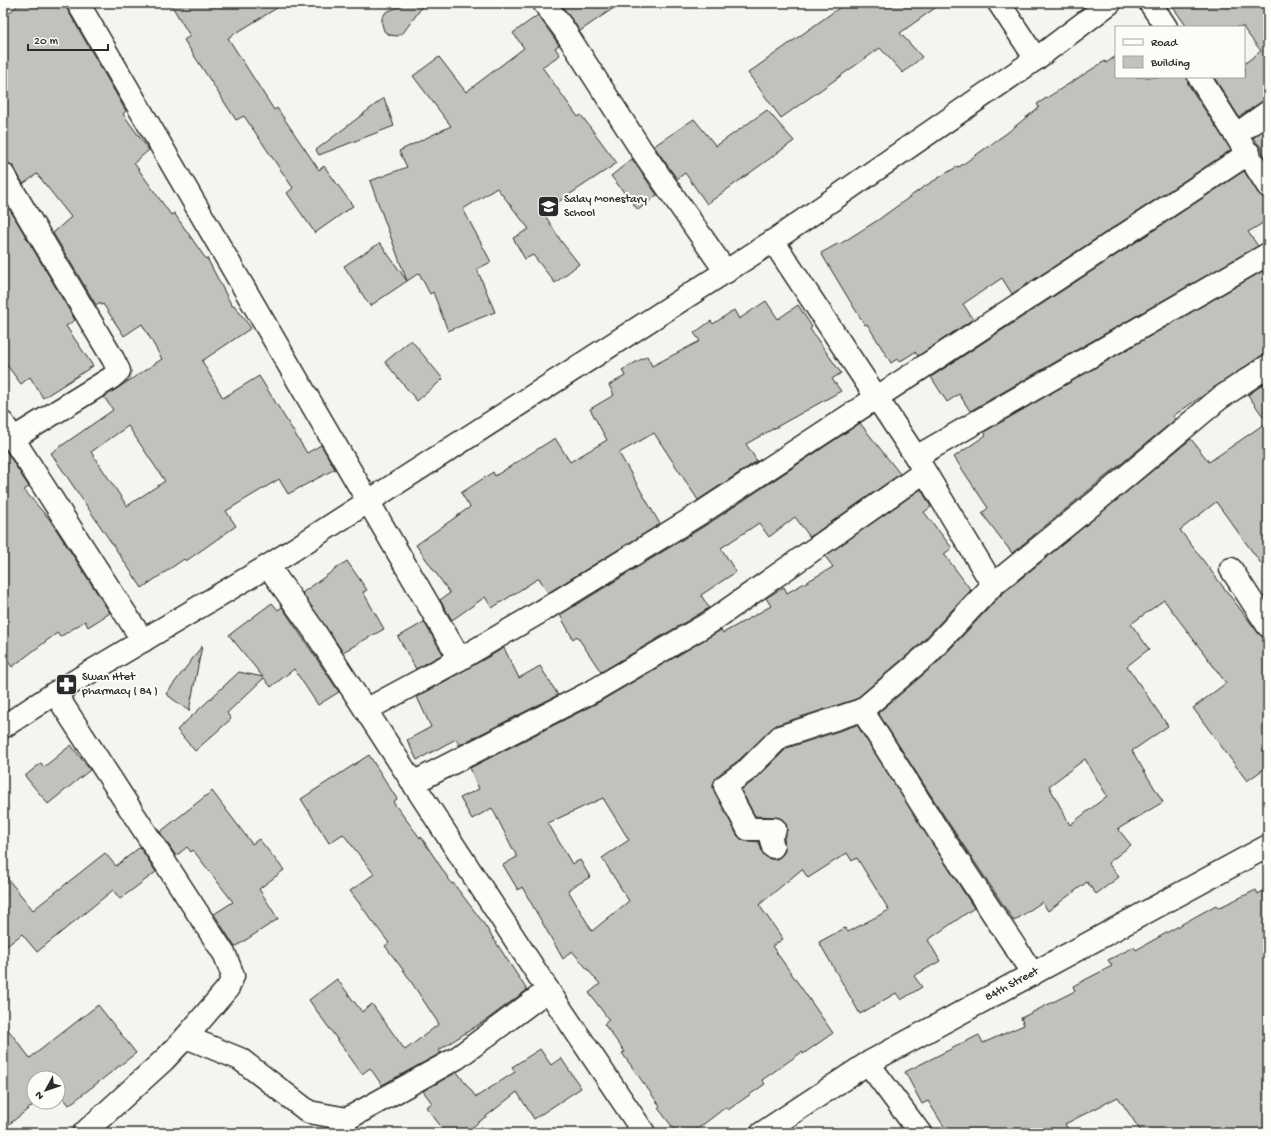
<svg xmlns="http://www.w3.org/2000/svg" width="1271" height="1136" viewBox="0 0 1271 1136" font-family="'Gochi Hand',sans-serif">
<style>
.building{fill:#c2c1be;stroke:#2b2b2b;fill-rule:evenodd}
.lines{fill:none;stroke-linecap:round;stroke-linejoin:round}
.minor-casing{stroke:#2b2b2b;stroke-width:25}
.minor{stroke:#fdfcf7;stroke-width:22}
.labels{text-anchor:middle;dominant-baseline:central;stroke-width:4;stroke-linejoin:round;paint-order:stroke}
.poi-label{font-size:12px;fill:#2b2b2b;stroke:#fdfcf7;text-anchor:start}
.street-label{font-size:12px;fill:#2b2b2b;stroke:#fdfcf7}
</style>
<rect width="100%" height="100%" fill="#f5f4ef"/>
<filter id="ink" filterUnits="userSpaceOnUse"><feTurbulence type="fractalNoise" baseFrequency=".025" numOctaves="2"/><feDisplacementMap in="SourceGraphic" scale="8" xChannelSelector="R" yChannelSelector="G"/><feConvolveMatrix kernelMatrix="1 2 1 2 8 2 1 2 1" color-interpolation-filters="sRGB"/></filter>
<g filter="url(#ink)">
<g class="building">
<path d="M20,3H66L67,9L126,111L123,114L149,150L134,163L171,215L174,213L206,259L207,258L232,306L234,305L251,328L202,361L223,398L259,376L307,453L321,445L335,469L288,494L279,479L226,511L236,526L186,561L184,559L142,588L51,453L113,410L104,397L162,359L142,324L124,336L103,304L101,305L100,302L96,305L53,233L71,217L37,174L23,184L14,167L9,163L3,162V19ZM128,426L165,481L127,506L91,452Z"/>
<polygon points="170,3 285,3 228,38 274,110 277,108 319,170 324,166 353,206 315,233 287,193 293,188 244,116 236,120 184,40 190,36"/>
<polygon points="408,3 425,3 403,33 397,36 390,35 384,31 382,24 382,18 386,12"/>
<polygon points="560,3 621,3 580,31"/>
<polygon points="846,3 942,3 900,33 922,57 903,73 880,48 781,118 748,73"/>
<polygon points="1170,3 1268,3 1268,100 1261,102 1239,117 1214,77 1244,77 1244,64 1261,51 1244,29 1244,27 1187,27"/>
<polygon points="538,15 559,45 555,48 560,55 542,67 578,117 581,115 617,163 543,212 561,241 579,264 555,283 533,255 525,259 513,238 529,229 497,188 463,209 491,262 477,269 495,312 448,331 433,292 430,294 419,273 370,306 344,266 380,243 407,281 370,181 407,167 399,151 451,126 413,76 439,57 466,92 524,48 513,33"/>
<polygon points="1116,56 1116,77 1187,77 1188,84 1231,150 1012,294 1002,278 963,304 973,319 918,356 915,352 899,362 897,359 891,363 867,324 865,325 853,306 821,253 839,243 840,244 878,220 922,188 958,166 959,167 1007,133 1039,107 1037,104 1105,61 1106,63"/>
<polygon points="384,98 394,126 319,155 316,150"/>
<polygon points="767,110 794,141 707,204 685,173 677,179 654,146 694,119 716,146"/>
<polygon points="1268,127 1268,163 1260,146 1253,138"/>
<polygon points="632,159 657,195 638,210 611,176"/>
<polygon points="1244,171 1258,193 1263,197 1268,198 1268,220 1248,232 1258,246 970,411 959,394 947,402 931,377"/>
<polygon points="3,198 75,320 66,326 93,366 43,398 30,377 21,384 3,360"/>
<polygon points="1268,268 1268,354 1261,356 1173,416 1176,419 1012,553 982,513 988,508 954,457 986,435 984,432"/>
<polygon points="766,301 778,319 798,305 812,327 810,329 841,373 832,379 841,391 746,444 757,461 698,500 654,433 619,453 660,524 548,593 539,578 492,608 485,597 452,620 440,600 450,593 416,545 470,507 461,493 493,472 495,476 555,438 570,462 607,440 590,409 614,395 609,385 625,376 622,370 647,356 652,366 700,341 694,333 711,321 713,324 734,310 739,319"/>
<polygon points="411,340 443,379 417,401 385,362"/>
<path d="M1268,381V573L1216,502L1180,530L1259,634L1268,638V766L1247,781L1193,708L1226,683L1164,600L1131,624L1149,649L1127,666L1168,726L1132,751L1163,802L1118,829L1131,845L1108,863L1119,877L1096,894L1087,882L1048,911L1042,902L1014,921L948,822L878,713L937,663L1002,594L1191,439L1209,462L1267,422L1248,395ZM1085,759L1107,796L1070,825L1049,786Z"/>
<polygon points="860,423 900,474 810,537 795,517 769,537 759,523 721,548 736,572 701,595 709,608 601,672 577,636 573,639 560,615 711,522"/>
<polygon points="3,446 29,487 24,490 50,520 110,613 88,627 85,621 60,637 57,633 12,667 3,655"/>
<path d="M921,489L931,507L924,512L952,548L944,554L971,590L919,645L856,699L776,725L739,760L717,776L713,787L737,835L742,840L759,842L765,856L770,859H777L782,855L785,851L784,838L787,830L786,824L782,819L775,817L755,816L741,790L756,779L787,748L857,725L974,908L928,940L940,961L914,976L922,987L901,1000L896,993L860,1014L819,942L845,928L848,932L889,910L857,858L852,861L847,853L808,878L802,869L759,905L783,939L772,946L833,1033L803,1054L802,1052L762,1080L765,1084L728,1110L726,1107L692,1133H677L658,1108L660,1106L622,1053L625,1052L604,1024L609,1020L589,993L600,984L572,951L563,959L522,887L518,890L503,865L517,857L492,808L472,819L460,798L479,789L470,768L599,702L721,630L723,633L771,606L766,598L784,587L787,593L833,567L825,556ZM603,798L629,840L602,858L629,901L592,931L568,890L590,877L580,860L572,864L548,823Z"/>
<polygon points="347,561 367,590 363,592 384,629 343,652 302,593"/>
<polygon points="272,603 278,610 282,607 339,692 318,705 294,669 271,687 264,678 227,713 231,719 195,751 177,730 239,672 263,677 229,635"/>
<polygon points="424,622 443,654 416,669 398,637"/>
<polygon points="202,646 189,711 166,694"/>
<polygon points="504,648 519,678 540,666 558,695 459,745 456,739 417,760 407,740 431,727 417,697"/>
<polygon points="71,745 90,770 48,804 25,776 41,763 44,767"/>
<polygon points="369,755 397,799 393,802 420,838 421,837 452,884 453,883 482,921 527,990 489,1018 439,1050 441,1053 382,1085 370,1068 362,1074 309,1000 337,979 362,1012 372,1004 405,1050 439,1024 404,971 385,946 389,943 350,891 374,874 343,834 329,843 301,799"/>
<polygon points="212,791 252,844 259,839 284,870 259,889 278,919 235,947 214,914 233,902 193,850 191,852 187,847 176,856 160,832"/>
<polygon points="140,847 156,872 120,899 113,890 37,952 22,934 3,949 3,873 33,910 105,853 116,866"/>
<polygon points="1268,888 1268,1133 1142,1133 1118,1097 1065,1124 1070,1133 948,1133 928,1101 922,1104 905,1072 979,1035 983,1043 1024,1025 1021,1018 1075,991 1073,986 1112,966 1108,960 1134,947 1136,950 1216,905 1218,908 1256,890 1258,894"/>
<polygon points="98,1005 136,1053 69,1105 58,1091 58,1078 34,1078 34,1102 37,1102 3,1129 3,1023 30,1058"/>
<polygon points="540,1049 551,1065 561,1058 581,1088 534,1119 517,1092 465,1133 446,1133 426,1107 432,1103 423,1091 457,1072 476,1097 515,1072 512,1067"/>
</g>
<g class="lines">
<defs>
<g id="minor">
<polyline points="78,3 460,659"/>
<polyline points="544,3 563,28 640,148 726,272"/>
<polyline points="999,3 1036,59"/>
<polyline points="1150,3 1166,27"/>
<polyline points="1199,77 1268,186"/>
<polyline points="1237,134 1268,112"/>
<polyline points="3,174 113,359 119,371 111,378 14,438"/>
<polyline points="773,241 916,457 993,585 928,654 862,710 937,829 1033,974"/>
<polyline points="3,423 143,641"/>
<polyline points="916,457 1268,254"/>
<polyline points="268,566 313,629 413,783 593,691 709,623 924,472"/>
<polyline points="1231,569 1268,626"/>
<polyline points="993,585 1109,491 1220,398 1268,366"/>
<polyline points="55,693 225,955 233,976 228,988 186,1037"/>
<polyline points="366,710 460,659 542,611 704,511 1249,153"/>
<polyline points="3,727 55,693 268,566 773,241 1036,59 1110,3"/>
<polyline points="413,783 548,990 644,1133"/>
<polyline points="773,847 770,836 775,829 748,829 725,786 747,770 780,737 862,710"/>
<polyline points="868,1063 920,1133"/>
<polyline points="84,1133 164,1060 186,1037 240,1059 309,1112 347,1119 457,1058 548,990"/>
<path id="s1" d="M762,1133L868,1063L1268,846"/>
</g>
</defs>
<use href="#minor" class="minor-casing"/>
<use href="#minor" class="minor"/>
</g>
</g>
<defs>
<symbol id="school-square" viewBox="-11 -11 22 22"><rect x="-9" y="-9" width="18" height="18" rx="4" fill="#2b2b2b" stroke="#fdfcf7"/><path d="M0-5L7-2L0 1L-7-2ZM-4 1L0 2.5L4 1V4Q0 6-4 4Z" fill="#fff"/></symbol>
<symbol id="pharmacy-square" viewBox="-11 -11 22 22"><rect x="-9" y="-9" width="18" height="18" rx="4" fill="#2b2b2b" stroke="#fdfcf7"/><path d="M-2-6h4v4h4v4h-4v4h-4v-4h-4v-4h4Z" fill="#fff"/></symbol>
</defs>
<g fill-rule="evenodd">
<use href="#school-square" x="536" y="194" width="25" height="25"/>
<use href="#pharmacy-square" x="54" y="672" width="25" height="25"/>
</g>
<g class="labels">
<g class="poi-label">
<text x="564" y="200">Salay Monestary<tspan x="564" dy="14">School</tspan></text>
<text x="82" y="678">Swan Htet<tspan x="82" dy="14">pharmacy ( 84 )</tspan></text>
</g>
<g class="street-label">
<text stroke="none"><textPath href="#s1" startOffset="291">84th Street</textPath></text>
</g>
</g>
<rect width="1271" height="1136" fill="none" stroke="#fdfcf7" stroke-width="16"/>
<rect x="8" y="8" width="1255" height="1120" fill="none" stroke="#2b2b2b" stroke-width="1.5" filter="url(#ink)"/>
<rect x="1115" y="26" width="130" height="52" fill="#fdfcf7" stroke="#a9a8a5"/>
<rect x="1123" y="39" width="20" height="6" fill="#fdfcf7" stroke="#a9a8a5"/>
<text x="1151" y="46" font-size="12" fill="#2b2b2b">Road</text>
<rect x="1123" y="56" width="20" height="12" fill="#c2c1be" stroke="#a9a8a5"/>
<text x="1151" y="66" font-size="12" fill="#2b2b2b">Building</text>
<g transform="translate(46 1090) rotate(230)"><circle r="19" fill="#fdfcf7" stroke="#a9a8a5"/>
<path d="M0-3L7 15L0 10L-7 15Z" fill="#2b2b2b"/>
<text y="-6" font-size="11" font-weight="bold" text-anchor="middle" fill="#2b2b2b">N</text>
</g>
<path d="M28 44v6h80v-6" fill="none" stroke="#2b2b2b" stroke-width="2"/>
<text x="34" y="44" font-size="12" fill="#2b2b2b" stroke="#fdfcf7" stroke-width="3" paint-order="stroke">20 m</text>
</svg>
